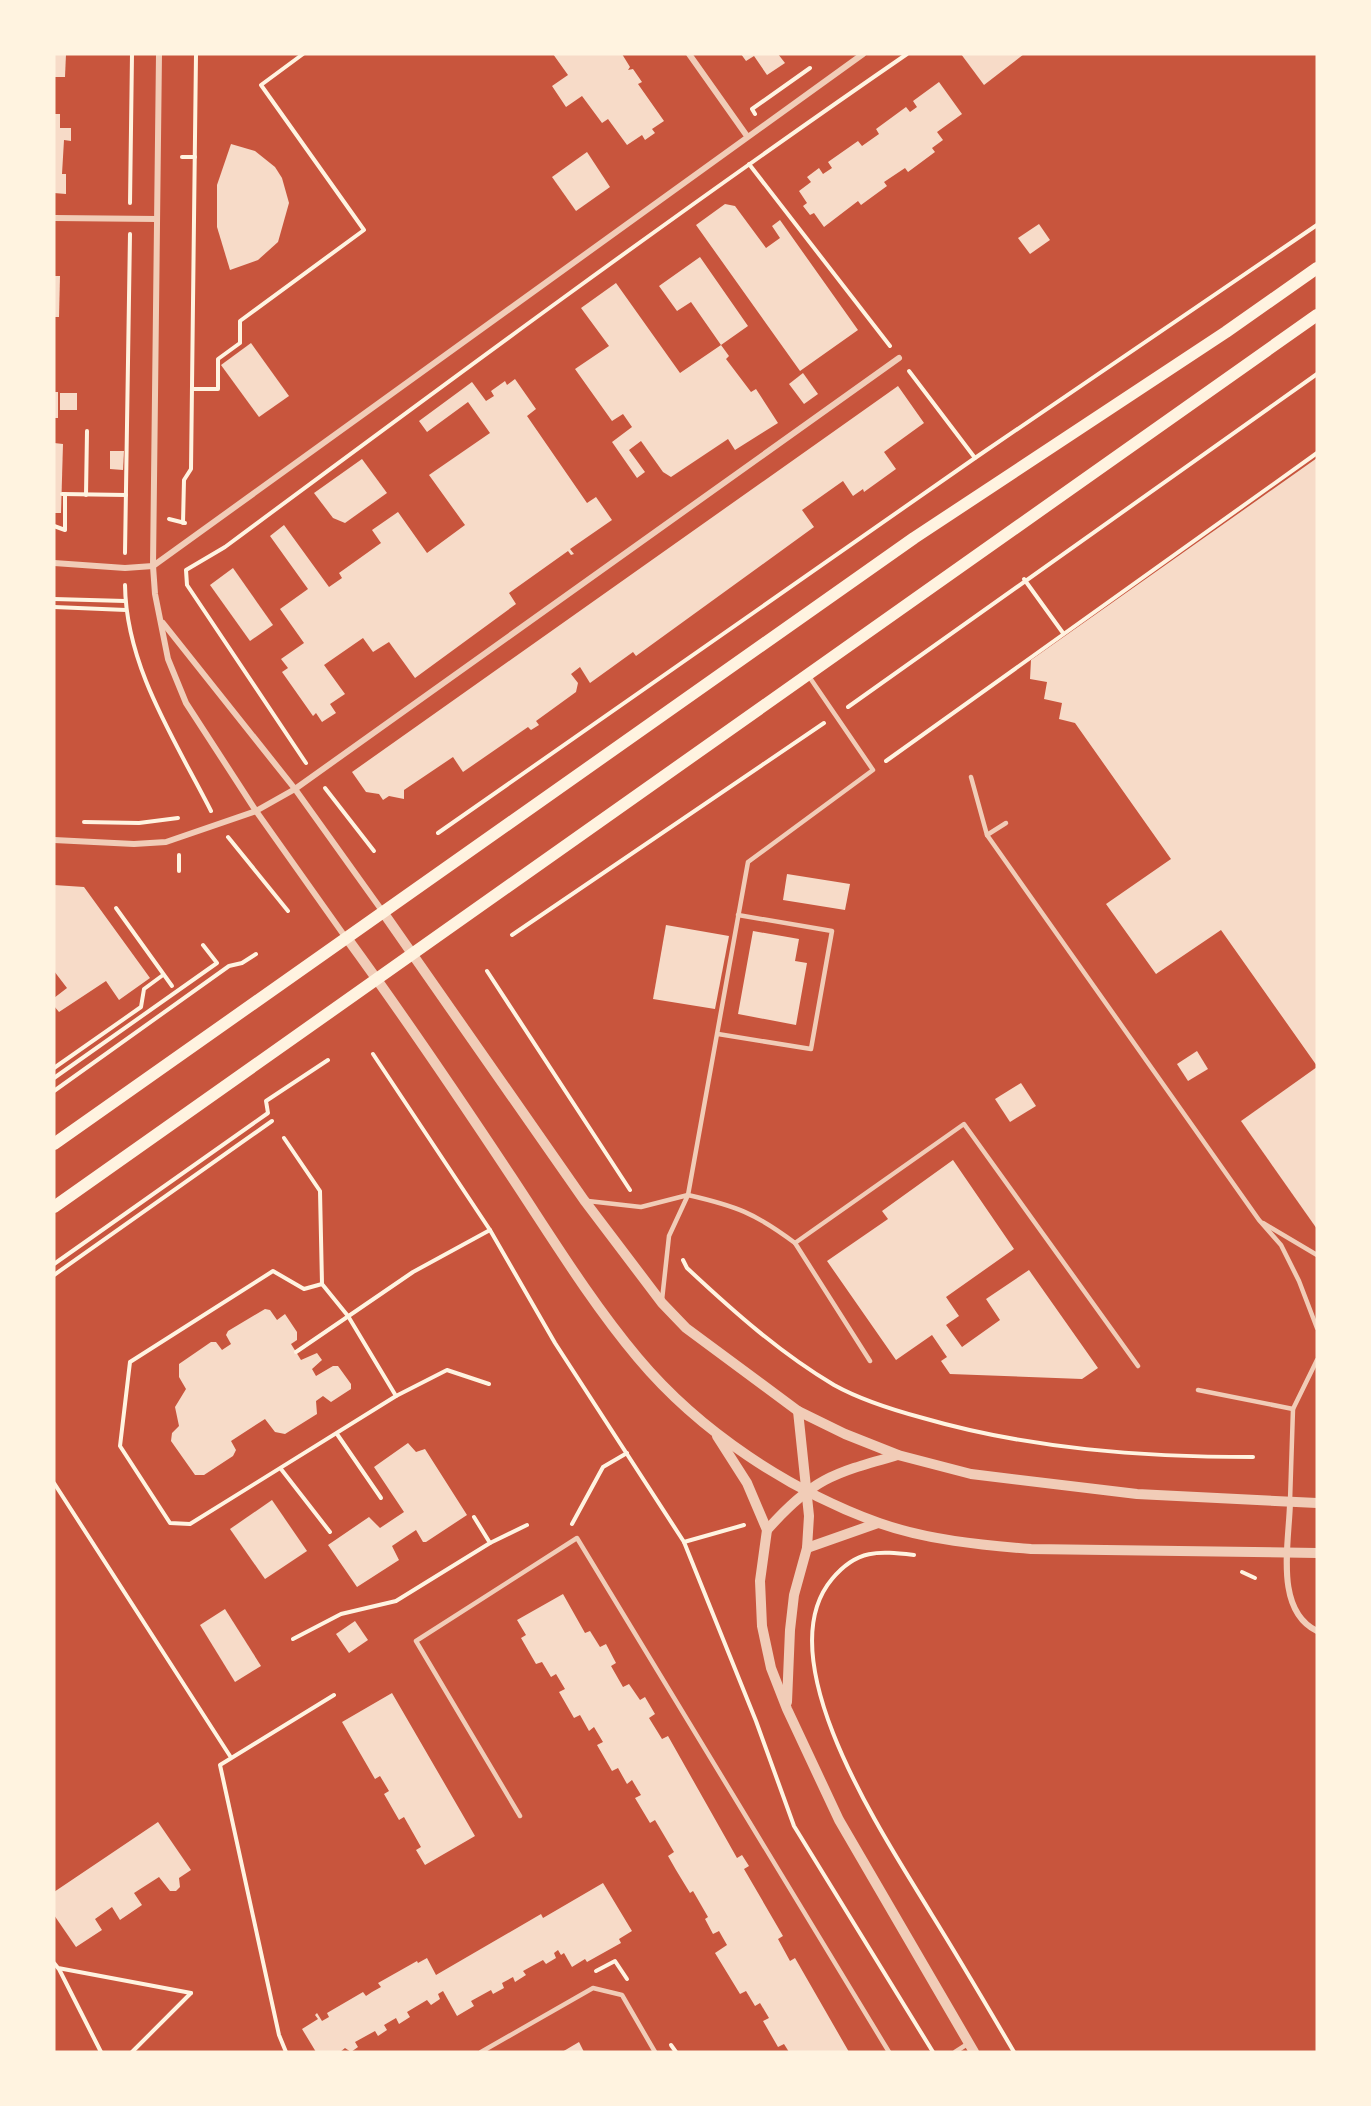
<svg xmlns="http://www.w3.org/2000/svg" width="1371" height="2106" viewBox="0 0 1371 2106" font-family="'Noto Sans',sans-serif">
<style>
.building{fill:#f7dbc8}
.lines{fill:none;stroke-linecap:round;stroke-linejoin:round}
.path{stroke:#fff3e0;stroke-width:4}
.service{stroke:#f1ccb7;stroke-width:4.5}
.minor{stroke:#f1ccb7;stroke-width:6}
.tertiary{stroke:#f1ccb7;stroke-width:10}
.secondary{stroke:#fff3e0;stroke-width:12}
</style>
<rect width="100%" height="100%" fill="#c8553d"/>
<g class="building">
<polygon points="54,54 66,54 65,77 54,77"/>
<polygon points="553,54 622,54 630,67 628,70 633,69 642,82 638,84 664,121 652,129 655,133 645,140 642,135 627,145 608,119 602,123 582,96 566,107 552,86 568,75"/>
<polygon points="741,54 778,54 785,63 767,75 754,56 746,61"/>
<polygon points="961,54 1024,54 984,85"/>
<polygon points="939,82 962,114 937,132 943,140 932,148 935,152 908,172 905,168 884,182 887,186 861,205 858,201 824,227 814,213 810,215 803,206 807,203 799,191 811,182 807,177 819,168 823,174 832,168 828,162 858,141 862,146 879,134 876,129 906,107 910,112 917,107 913,101"/>
<polygon points="54,114 60,114 60,128 71,128 71,141 64,140 62,174 66,174 66,194 54,193"/>
<polygon points="231,144 255,151 275,167 282,178 289,203 278,242 258,260 230,270 217,227 217,185"/>
<polygon points="587,152 610,187 576,211 552,177"/>
<polygon points="725,204 735,206 766,248 780,238 772,226 780,220 858,330 800,371 696,225"/>
<polygon points="1039,224 1050,240 1030,254 1018,238"/>
<polygon points="700,257 748,326 721,345 691,302 677,311 659,286"/>
<polygon points="54,276 60,276 59,317 54,317"/>
<polygon points="616,283 680,373 721,345 729,356 726,359 751,392 756,389 778,423 735,450 728,439 671,477 663,472 641,441 629,450 645,472 637,478 612,442 632,427 623,414 612,421 575,369 609,346 581,308"/>
<polygon points="251,343 289,396 259,417 221,365"/>
<polygon points="803,373 818,394 804,404 789,384"/>
<polygon points="515,379 536,409 527,416 587,503 596,497 612,520 570,549 574,554 571,555 568,551 509,593 516,604 415,678 389,642 373,652 363,638 324,665 345,694 330,704 336,713 322,722 316,713 313,716 282,672 288,668 281,659 304,643 280,609 308,589 270,536 284,525 329,587 342,578 339,573 381,543 372,530 398,512 427,553 465,525 429,475 490,433 468,402 427,432 419,421 472,382 486,401 494,396 491,391 505,381 507,385"/>
<polygon points="898,386 924,423 884,452 896,469 864,492 863,489 853,496 843,481 802,510 814,527 636,656 633,652 590,683 580,667 571,674 578,683 576,692 536,721 539,725 531,730 528,727 463,772 453,757 404,790 404,799 389,796 383,800 379,794 366,792 352,772"/>
<rect x="54" y="392" width="4" height="26"/>
<rect x="60" y="393" width="17" height="17"/>
<polygon points="54,443 63,444 61,513 54,513"/>
<polygon points="110,451 124,451 123,470 110,469"/>
<polygon points="1317,458 1317,1066 1221,930 1156,974 1106,904 1171,859 1075,723 1059,719 1062,703 1044,699 1047,682 1030,679 1031,660"/>
<polygon points="362,459 387,493 345,523 333,518 314,493"/>
<polygon points="233,568 273,625 250,641 210,585"/>
<polygon points="787,874 850,884 845,910 783,900"/>
<polygon points="54,885 84,887 150,978 119,1000 106,981 59,1012 54,1006 54,998 67,988 54,971"/>
<polygon points="666,925 729,936 715,1009 653,999"/>
<polygon points="753,931 799,939 795,961 807,963 796,1025 738,1014"/>
<polygon points="1197,1051 1208,1069 1188,1081 1177,1064"/>
<polygon points="1317,1067 1317,1229 1241,1121"/>
<polygon points="1021,1083 1036,1106 1010,1122 995,1099"/>
<polygon points="953,1160 1014,1249 946,1297 959,1316 946,1325 962,1347 1000,1320 986,1299 1029,1270 1098,1368 1082,1379 950,1374 941,1361 947,1357 932,1335 896,1360 827,1261 888,1219 882,1211"/>
<polygon points="265,1309 270,1310 277,1320 285,1314 297,1332 297,1340 291,1344 301,1360 317,1353 322,1360 312,1369 316,1376 333,1366 338,1366 351,1384 351,1389 331,1402 323,1396 316,1401 317,1414 285,1434 275,1432 265,1419 231,1441 236,1450 233,1456 204,1475 195,1475 171,1441 172,1433 179,1426 175,1407 186,1389 179,1377 179,1364 211,1342 216,1342 222,1350 231,1344 226,1335 228,1331"/>
<polygon points="408,1443 416,1452 425,1449 467,1515 426,1542 423,1542 416,1530 392,1546 399,1560 357,1587 328,1545 369,1517 380,1528 404,1512 374,1467"/>
<polygon points="272,1500 307,1551 265,1579 230,1529"/>
<polygon points="563,1594 585,1633 590,1631 600,1647 606,1644 616,1663 611,1666 623,1687 629,1684 640,1700 645,1697 655,1714 649,1718 662,1739 668,1736 737,1858 742,1855 749,1866 744,1869 783,1936 778,1939 790,1961 795,1958 849,2052 789,2052 784,2044 778,2047 763,2021 769,2018 760,2003 755,2006 746,1991 740,1994 715,1953 727,1945 719,1931 713,1934 705,1919 708,1917 693,1891 690,1893 676,1870 668,1856 674,1852 655,1820 650,1823 635,1798 641,1795 632,1780 627,1784 618,1768 612,1771 597,1745 603,1742 594,1727 589,1731 580,1715 574,1718 559,1692 565,1689 556,1674 551,1677 542,1662 536,1664 521,1638 526,1635 517,1620"/>
<polygon points="225,1609 261,1666 235,1682 200,1625"/>
<polygon points="355,1621 368,1640 349,1653 336,1634"/>
<polygon points="392,1693 475,1836 425,1865 416,1850 421,1847 404,1817 399,1820 384,1794 389,1791 380,1776 375,1779 342,1722"/>
<polygon points="158,1822 191,1870 179,1878 180,1887 176,1891 170,1891 159,1877 134,1893 142,1905 120,1920 112,1907 95,1919 102,1930 76,1947 54,1915 54,1892"/>
<polygon points="603,1883 632,1931 619,1939 621,1943 587,1962 585,1959 572,1967 564,1953 561,1955 558,1950 554,1953 556,1958 546,1964 543,1960 523,1971 526,1975 515,1982 513,1977 502,1983 504,1988 493,1994 491,1990 471,2001 474,2006 457,2016 443,1991 438,1994 440,1999 431,2005 427,2000 407,2012 410,2017 399,2024 396,2018 384,2025 387,2030 378,2036 375,2031 355,2042 358,2047 351,2052 345,2048 340,2052 316,2052 302,2029 318,2019 315,2015 317,2013 322,2021 329,2017 327,2013 363,1992 366,1996 372,1992 381,1987 378,1983 417,1961 418,1963 427,1958 436,1975 541,1914 543,1918"/>
<polygon points="579,2042 584,2052 562,2052"/>
</g>
<g class="lines">
<g class="path">
<polyline points="755,114 752,109 810,68"/>
<polyline points="182,157 195,157"/>
<polyline points="749,164 890,346"/>
<polyline points="130,203 132,54"/>
<polyline points="909,371 975,458"/>
<polyline points="193,389 218,389 218,359 240,343 240,321 364,230 261,85 303,54"/>
<polyline points="62,494 126,495"/>
<polyline points="86,495 87,431"/>
<polyline points="169,519 185,523"/>
<polyline points="183,523 184,480 191,469 196,54"/>
<polyline points="54,526 65,530 65,494"/>
<polyline points="125,553 130,234"/>
<polyline points="1024,579 1063,633"/>
<path d="M125,585C126,667 175,740 211,811"/>
<polyline points="54,599 125,601"/>
<polyline points="54,607 126,610"/>
<polyline points="848,707 1317,374"/>
<polyline points="886,761 1317,453"/>
<path d="M306,763L187,585L186,570L225,547C450,380 676,213 907,54"/>
<polyline points="325,788 374,851"/>
<polyline points="84,822 139,823 178,818"/>
<polyline points="438,833 975,458 1317,225"/>
<polyline points="228,837 288,911"/>
<polyline points="179,871 179,855"/>
<polyline points="116,908 172,986"/>
<polyline points="512,935 824,723"/>
<polyline points="487,971 630,1190"/>
<polyline points="373,1054 490,1230 555,1343 684,1542 756,1721 794,1826 933,2052"/>
<polyline points="54,1068 141,1007 144,989 163,975"/>
<polyline points="54,1078 217,963 203,945"/>
<polyline points="54,1091 229,966 242,963 256,954"/>
<polyline points="284,1138 320,1191 322,1284 348,1316 396,1396 447,1370 489,1384"/>
<path d="M683,1260L687,1268C733,1311 780,1353 834,1385C861,1400 893,1410 923,1418C1030,1449 1142,1457 1253,1457"/>
<polyline points="54,1264 268,1113 266,1101 328,1060"/>
<polyline points="54,1275 272,1121"/>
<polyline points="322,1284 304,1289 273,1271 130,1362 120,1446 170,1523 190,1524 396,1396"/>
<polyline points="296,1352 413,1272 490,1230"/>
<polyline points="337,1434 381,1498"/>
<polyline points="281,1469 330,1532"/>
<polyline points="54,1483 230,1756"/>
<polyline points="572,1524 603,1467 627,1453"/>
<polyline points="684,1542 744,1525"/>
<polyline points="490,1543 527,1525"/>
<path d="M914,1555C878,1551 857,1549 832,1579C764,1660 888,1842 932,1915C960,1960 987,2006 1014,2052"/>
<polyline points="1242,1572 1255,1578"/>
<polyline points="293,1639 341,1614 396,1601 490,1543 474,1517"/>
<polyline points="54,1963 58,1968 191,1993"/>
<polyline points="59,1969 101,2052"/>
<polyline points="596,1971 615,1961 627,1979"/>
<polyline points="671,2045 676,2052"/>
<polyline points="132,2052 191,1993"/>
<polyline points="286,2052 279,2035 220,1765 334,1695"/>
</g>
<g class="service">
<path d="M808,675L873,770L748,862L688,1195C736,1206 755,1213 795,1243L964,1124L1138,1366"/>
<polyline points="971,777 987,835 1259,1220 1281,1245 1299,1281 1317,1328"/>
<polyline points="987,835 1006,823"/>
<polyline points="718,1034 811,1049 832,931 738,915"/>
<polyline points="588,1201 641,1207 688,1195 669,1236 662,1300"/>
<polyline points="1263,1223 1317,1255"/>
<polyline points="795,1243 870,1361"/>
<polyline points="1198,1390 1293,1409"/>
<polyline points="1290,1501 1293,1409 1317,1360"/>
<polyline points="520,1816 416,1641 577,1538 889,2052"/>
<polyline points="481,2052 593,1988 622,1995 655,2052"/>
<polyline points="955,2052 969,2043"/>
</g>
<g class="minor">
<polyline points="159,54 153,566 155,594 168,659 186,703 256,811 346,938"/>
<polyline points="689,54 747,136"/>
<polyline points="54,218 157,219"/>
<polyline points="54,563 125,568 153,566 863,54"/>
<polyline points="163,623 295,789 383,912"/>
<polyline points="54,840 134,844 166,842 256,811 295,789 899,358"/>
<path d="M1290,1503C1289,1543 1274,1610 1317,1631"/>
</g>
<g class="tertiary">
<polyline points="383,912 584,1200 662,1303 686,1328 798,1411 845,1434 898,1455 971,1474 1137,1494 1317,1503"/>
<path d="M347,938C404,1016 458,1096 511,1176C552,1238 591,1302 638,1358C700,1432 789,1490 879,1523C927,1540 981,1545 1031,1549L1317,1553"/>
<polyline points="717,1436 747,1483 767,1530 760,1581 762,1626 771,1668 787,1709 839,1820 974,2052"/>
<path d="M767,1530C813,1478 834,1473 898,1455"/>
<polyline points="807,1548 878,1523"/>
<polyline points="787,1702 790,1630 794,1595 807,1548 809,1516 798,1411"/>
</g>
<g class="secondary">
<polyline points="54,1144 914,538 1226,332 1317,268"/>
<polyline points="54,1207 1317,315"/>
</g>
</g>
<rect width="1371" height="2106" fill="none" stroke="#fff3e0" stroke-width="111"/>
</svg>
